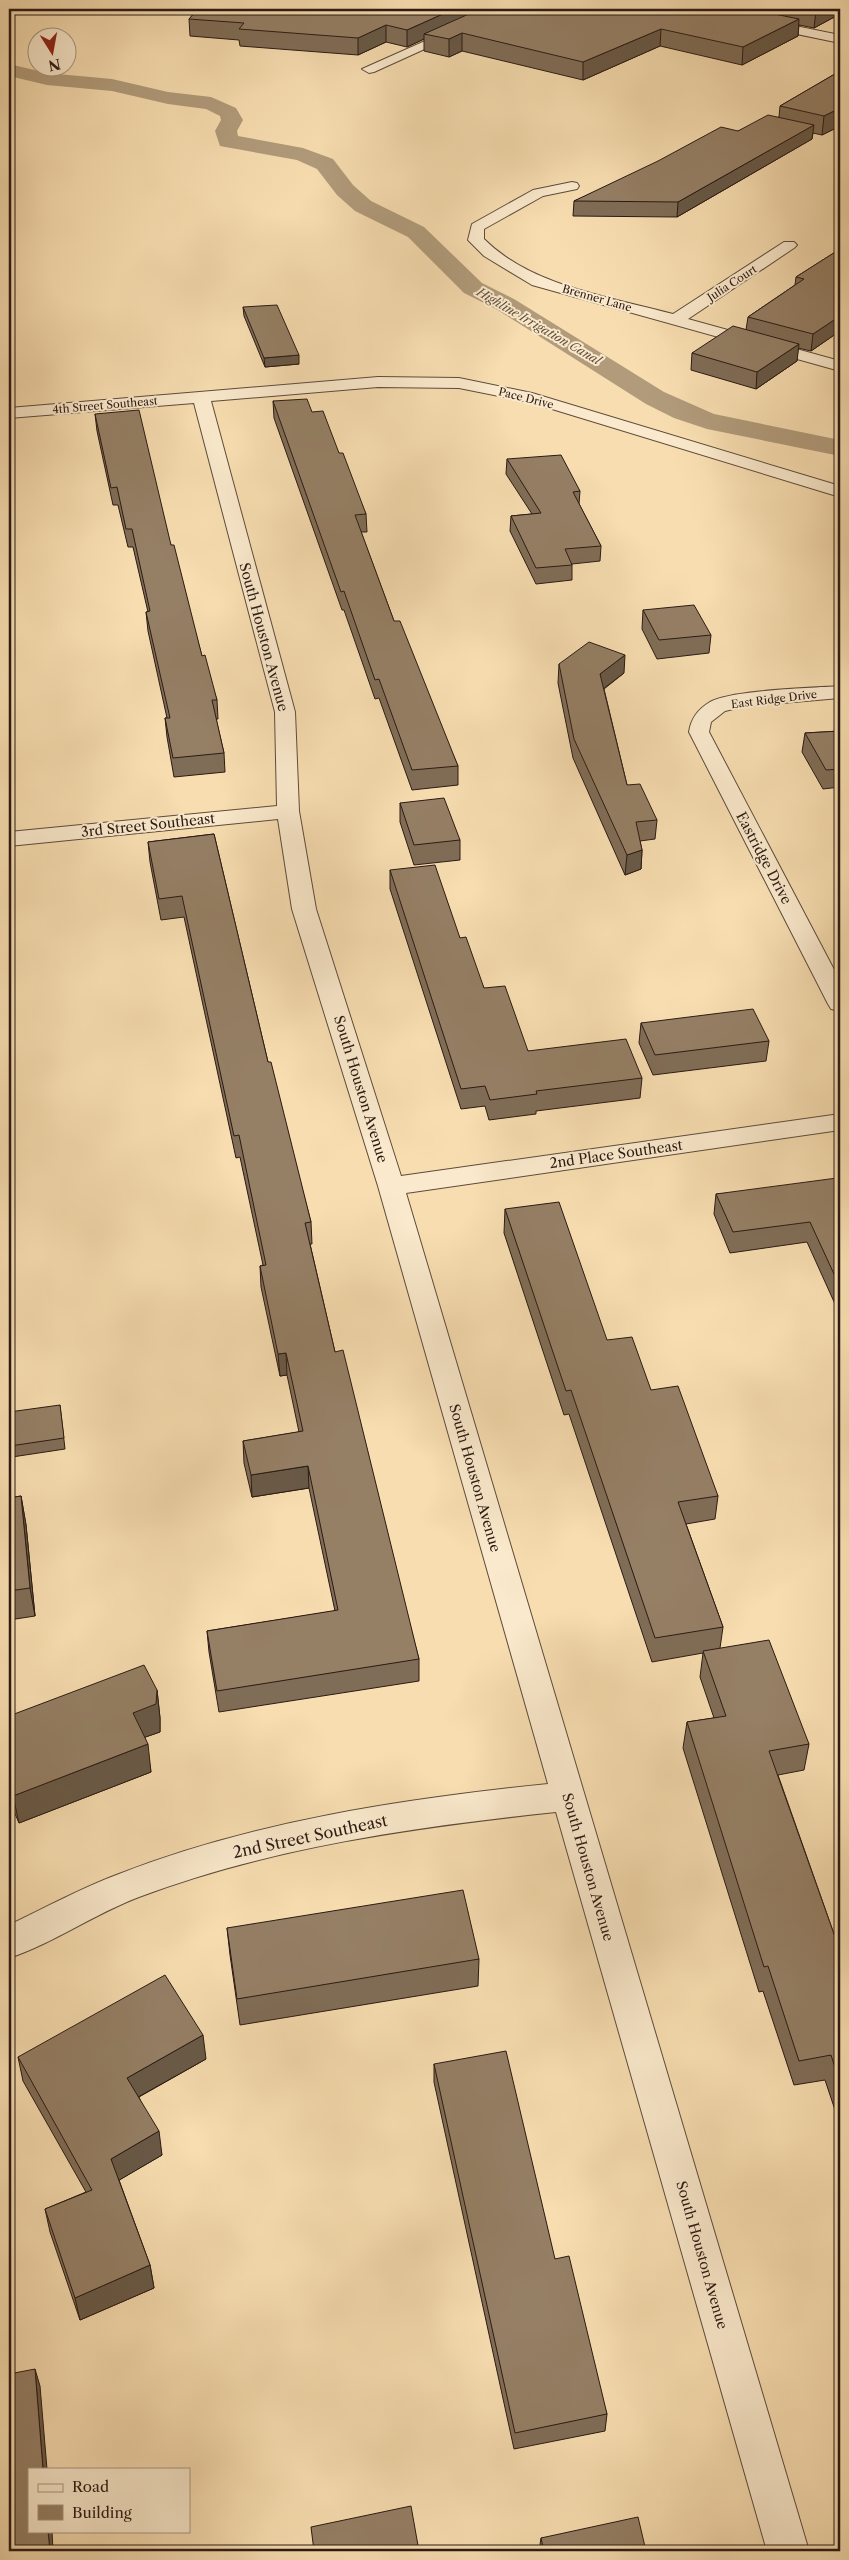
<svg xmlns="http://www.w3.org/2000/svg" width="849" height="2560" viewBox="0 0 849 2560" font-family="'Libre Caslon Text',serif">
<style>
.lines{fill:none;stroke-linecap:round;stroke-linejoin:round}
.canal{fill:#b19b7b;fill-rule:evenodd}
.minor-casing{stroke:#5d4b3b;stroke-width:2}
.minor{fill:#fae9cc;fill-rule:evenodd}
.wall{fill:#806d57;stroke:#2a1a14}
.shaded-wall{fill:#685947;stroke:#2a1a14}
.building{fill:#957f65;stroke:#2a1a14}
.labels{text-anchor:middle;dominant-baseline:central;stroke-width:4;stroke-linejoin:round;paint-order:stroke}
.far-street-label{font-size:11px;fill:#2a1a14;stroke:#fae9cc}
.far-water-label{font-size:12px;font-style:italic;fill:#604e3d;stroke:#fae9cc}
.street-label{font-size:14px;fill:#2a1a14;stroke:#fae9cc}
.near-street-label{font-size:16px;fill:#2a1a14;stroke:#fae9cc}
</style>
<rect width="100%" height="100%" fill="#f7ddb0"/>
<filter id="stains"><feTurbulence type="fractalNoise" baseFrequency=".004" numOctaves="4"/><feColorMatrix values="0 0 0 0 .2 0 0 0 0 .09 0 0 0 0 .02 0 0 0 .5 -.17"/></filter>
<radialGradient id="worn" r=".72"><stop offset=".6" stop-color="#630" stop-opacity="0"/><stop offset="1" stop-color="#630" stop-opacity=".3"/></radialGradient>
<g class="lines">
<polygon class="canal" points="9,64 47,73 112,79 168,92 211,97 236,108 243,120 237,131 238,136 303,148 333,159 353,185 371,201 424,227 482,283 514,299 664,392 714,414 840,440 840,456 707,429 674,418 646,404 496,309 464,293 408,237 355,211 337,195 317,169 297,160 220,146 215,131 221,120 220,116 206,109 168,104 112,91 47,85 9,76"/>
<defs>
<g id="minor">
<polygon points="497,9 513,9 374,72 369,73 362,69"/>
<polygon points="689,9 712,9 840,35 840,43 695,13"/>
<path d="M572,182L577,183L579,186L577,189L543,196L484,229V239C531,286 610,297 673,314L784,242H794L797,245L794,248L688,319L840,361V371L532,285L484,256L468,240L472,224L533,190Z"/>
<path d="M378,377L459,378L532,393L840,486V497L529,402L459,388L378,387L211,401L295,712L299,811L316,909L401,1176L840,1114V1130L406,1193L809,2551H767L556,1812C415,1827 272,1847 139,1897C94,1914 54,1943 9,1958V1925C45,1908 81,1888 119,1874C255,1821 403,1799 548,1784L378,1186L292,909L278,819L9,846V832L277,806L275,712L194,403L9,418V408Z"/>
<path d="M840,686V698L746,706L725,711L711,722L709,732L840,981V1011L831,1009L828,1004L689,732C691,718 698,709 710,702C732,690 812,688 840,686Z"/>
</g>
</defs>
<use href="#minor" class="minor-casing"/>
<use href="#minor" class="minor"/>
</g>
<g class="wall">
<polygon points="198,9 840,9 840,16 838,15 814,28 799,25 798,36 742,65 660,46 583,80 462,51 449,57 424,51 424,39 407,47 386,42 358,55 240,46 239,40 190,36 189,19"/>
<polygon points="840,71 840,126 822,135 813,133 812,139 677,217 573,216 574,201 738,131 779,117 780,106"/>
<polygon points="840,249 840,331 811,351 798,348 797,361 756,389 691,370 692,353 746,330 748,317 795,285 796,277"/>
<polygon points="243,307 299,364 265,367 244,316"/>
<polygon points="273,401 312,412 339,453 366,514 367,532 361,532 394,621 458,766 458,785 412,790 379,698 375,699 344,610 342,610 274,418"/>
<polygon points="95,414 171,545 202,656 217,700 218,719 216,719 224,753 225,772 174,777 167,737 165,718 167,718 148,631 146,612 148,612 133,547 128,547 118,505 113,505 97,431"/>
<polygon points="507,459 580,491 579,504 601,546 600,561 572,564 572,580 536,584 510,531 511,516 532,514 506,474"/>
<polygon points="643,610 711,635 709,653 657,659 642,629"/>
<polygon points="559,664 624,673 604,689 627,785 657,820 655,839 640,841 642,850 641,869 625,875 573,758 558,683"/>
<polygon points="840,731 840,787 823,789 802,752 805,733"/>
<polygon points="400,803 460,840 460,860 414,865 400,822"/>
<polygon points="214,834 268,1062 311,1222 312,1244 310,1244 335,1352 419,1659 419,1681 219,1712 209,1652 207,1631 335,1611 309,1488 252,1497 244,1463 243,1441 299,1432 287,1375 280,1376 261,1287 260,1266 263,1265 240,1157 236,1158 184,917 161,920 150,862 148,842"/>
<polygon points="390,870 460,938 484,988 528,1051 642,1078 640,1098 536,1111 536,1114 489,1120 485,1106 461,1109 390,889"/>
<polygon points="641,1023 769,1041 766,1061 653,1075 639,1043"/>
<polygon points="840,1186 840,1315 807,1242 730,1253 714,1214 716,1194"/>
<polygon points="505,1209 607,1340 651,1390 718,1496 715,1519 686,1524 723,1627 720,1648 809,1744 804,1770 778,1775 840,1951 840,2125 825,2080 794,2085 763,1991 759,1992 683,1748 687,1722 714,1718 700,1677 703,1653 652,1662 569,1414 564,1415 504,1233"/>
<polygon points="60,1405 65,1449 12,1457 10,1446"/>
<polygon points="21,1496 26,1525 35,1616 9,1620 9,1498"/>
<polygon points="157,1690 160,1718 160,1732 145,1737 151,1772 19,1823 9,1800 9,1716"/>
<polygon points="227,1928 479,1959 478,1986 240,2025 230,1955"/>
<polygon points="18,2057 206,2059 139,2097 162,2155 119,2180 150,2265 154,2288 80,2320 50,2232 45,2209 86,2192 23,2081"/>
<polygon points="434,2064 555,2259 607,2414 605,2431 514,2449 434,2082"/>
<polygon points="840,2184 840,2220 835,2204"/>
<polygon points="541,2538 646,2551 539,2551"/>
</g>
<g class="shaded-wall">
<polygon points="454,9 493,9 424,34 424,39 407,47 407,30"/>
<polygon points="819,9 839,9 838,15 814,28 816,11"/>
<polygon points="799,19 798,36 742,65 743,47"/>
<polygon points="386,25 386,42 358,55 358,38"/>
<polygon points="661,29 660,46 583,80 583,62"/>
<polygon points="462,33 462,51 449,57 449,39"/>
<polygon points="840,108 840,126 822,135 824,116"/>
<polygon points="814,125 812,139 677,217 678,202"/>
<polygon points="840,316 840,331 811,351 813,334"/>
<polygon points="799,344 797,361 756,389 757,372"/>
<polygon points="299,355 299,364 265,367 264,358"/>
<polygon points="625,655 624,673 599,692 600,674"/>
<polygon points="642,850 641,869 625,875 627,855"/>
<polygon points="286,1353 287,1375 280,1376 278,1354"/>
<polygon points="308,1466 309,1488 252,1497 251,1475"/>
<polygon points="21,1496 26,1525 35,1616 30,1588"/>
<polygon points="157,1690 160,1718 160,1732 137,1740 133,1713"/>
<polygon points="148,1744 151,1772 19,1823 13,1796"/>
<polygon points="203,2035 206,2059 131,2101 127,2078"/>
<polygon points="159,2131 162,2155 116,2182 111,2159"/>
<polygon points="150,2265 154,2288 80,2320 75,2298"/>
<polygon points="35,2369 40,2386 47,2469 43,2469"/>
<polygon points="48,2531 52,2531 53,2551 50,2551"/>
</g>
<g class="building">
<polygon points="198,9 454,9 407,30 386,25 358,38 239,29 244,23 189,19"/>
<polygon points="480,9 750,9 799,19 743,47 661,29 583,62 462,33 449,39 424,34"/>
<polygon points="807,9 819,9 816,11"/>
<polygon points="840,71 840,108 824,116 780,106"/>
<polygon points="768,115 814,125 678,202 574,201 658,161 721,127 738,131"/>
<polygon points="840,249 840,316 813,334 748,317 804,279 796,277"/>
<polygon points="277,305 299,355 264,358 243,307"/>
<polygon points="733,326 799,344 757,372 692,353"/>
<polygon points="307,399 312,412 323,411 339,453 343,453 366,514 355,515 394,621 400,621 458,766 412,770 379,679 375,680 344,591 341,592 273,401"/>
<polygon points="139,410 171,545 174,545 202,656 205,655 217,700 212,700 224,753 173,758 165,718 170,718 146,612 150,611 132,529 126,529 117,487 111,488 95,414"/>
<polygon points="561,455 580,491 573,492 601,546 565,549 572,565 536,568 511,516 541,513 507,459"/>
<polygon points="694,605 711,635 659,640 643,610"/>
<polygon points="589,642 625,655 600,674 627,785 640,784 657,820 636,822 642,850 627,855 574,739 559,664"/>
<polygon points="840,731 840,769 826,770 805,733"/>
<polygon points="444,798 460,840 414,845 400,803"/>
<polygon points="214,834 268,1062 271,1062 311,1222 305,1223 335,1352 343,1350 419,1659 217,1691 207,1631 338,1610 308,1466 251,1475 243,1441 303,1431 286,1353 278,1354 260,1266 266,1265 239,1135 234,1136 182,896 159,899 148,842"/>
<polygon points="435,865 460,938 466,937 484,988 505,986 528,1051 626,1039 642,1078 536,1091 537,1094 490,1100 485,1086 461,1089 390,870"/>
<polygon points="753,1009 769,1041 655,1055 641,1023"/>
<polygon points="837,1178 840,1186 840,1287 810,1222 733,1232 716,1194"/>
<polygon points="559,1202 607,1340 632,1337 651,1390 678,1386 718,1496 678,1502 723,1627 655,1638 571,1390 566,1391 505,1209"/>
<polygon points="60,1405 64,1438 10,1446 9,1434 9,1412"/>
<polygon points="21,1496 30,1588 9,1591 9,1498"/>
<polygon points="769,1640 809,1744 769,1751 840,1951 840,2083 831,2055 799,2061 768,1966 764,1967 687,1722 726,1716 703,1651"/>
<polygon points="144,1665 157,1690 156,1704 133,1713 148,1744 13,1796 9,1786 9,1716"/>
<polygon points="463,1890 479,1959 237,1999 227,1928"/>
<polygon points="165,1975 203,2035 127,2078 159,2131 111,2159 150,2265 75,2298 45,2209 92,2190 18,2057"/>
<polygon points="506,2051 555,2259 569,2256 607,2414 515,2433 434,2064"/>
<polygon points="35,2369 43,2469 29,2469 29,2531 48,2531 50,2551 9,2551 9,2374"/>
<polygon points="411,2506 419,2551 314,2551 311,2527"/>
<polygon points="638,2517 646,2551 544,2551 541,2538"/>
</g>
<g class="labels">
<g class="far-street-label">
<text transform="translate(732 283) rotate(-33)">Julia Court</text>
<text transform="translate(597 298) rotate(16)">Brenner Lane</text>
<text transform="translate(526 398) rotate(14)">Pace Drive</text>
<text transform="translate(105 405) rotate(-5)">4th Street Southeast</text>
<text transform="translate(774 699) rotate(-7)">East Ridge Drive</text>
</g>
<g class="far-water-label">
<text transform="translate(539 326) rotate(30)">Highline Irrigation Canal</text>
</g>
<g class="street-label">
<text transform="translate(264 637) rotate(75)">South Houston Avenue</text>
<text transform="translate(148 825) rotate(-6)">3rd Street Southeast</text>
<text transform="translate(764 858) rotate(62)">Eastridge Drive</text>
<text transform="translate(361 1089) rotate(73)">South Houston Avenue</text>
<text transform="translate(616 1154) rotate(-8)">2nd Place Southeast</text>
<text transform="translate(475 1478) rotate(74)">South Houston Avenue</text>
<text transform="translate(588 1867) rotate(74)">South Houston Avenue</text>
<text transform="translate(702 2255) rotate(74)">South Houston Avenue</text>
</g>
<g class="near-street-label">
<text transform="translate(310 1836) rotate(-12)">2nd Street Southeast</text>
</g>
</g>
<rect width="849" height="2560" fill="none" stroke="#f7ddb0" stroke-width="30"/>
<rect x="10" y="10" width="829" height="2540" fill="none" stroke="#2a1a14" stroke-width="2.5"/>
<rect x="15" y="15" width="819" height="2530" fill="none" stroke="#2a1a14"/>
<rect x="28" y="2468" width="162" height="65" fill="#fae9cc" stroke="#a79682"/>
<rect x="38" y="2484" width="25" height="8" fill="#fae9cc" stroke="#a79682"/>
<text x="72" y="2492" font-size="15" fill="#2a1a14">Road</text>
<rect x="38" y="2505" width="25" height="15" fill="#957f65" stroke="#a79682"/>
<text x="72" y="2518" font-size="15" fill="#2a1a14">Building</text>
<g transform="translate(52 52) rotate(169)"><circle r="24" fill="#fae9cc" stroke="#a79682"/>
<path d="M0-4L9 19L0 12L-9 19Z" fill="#8f2418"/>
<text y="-8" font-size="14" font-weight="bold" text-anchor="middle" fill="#2a1a14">N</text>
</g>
<rect width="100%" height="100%" filter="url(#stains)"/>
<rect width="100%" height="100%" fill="url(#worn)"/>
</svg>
